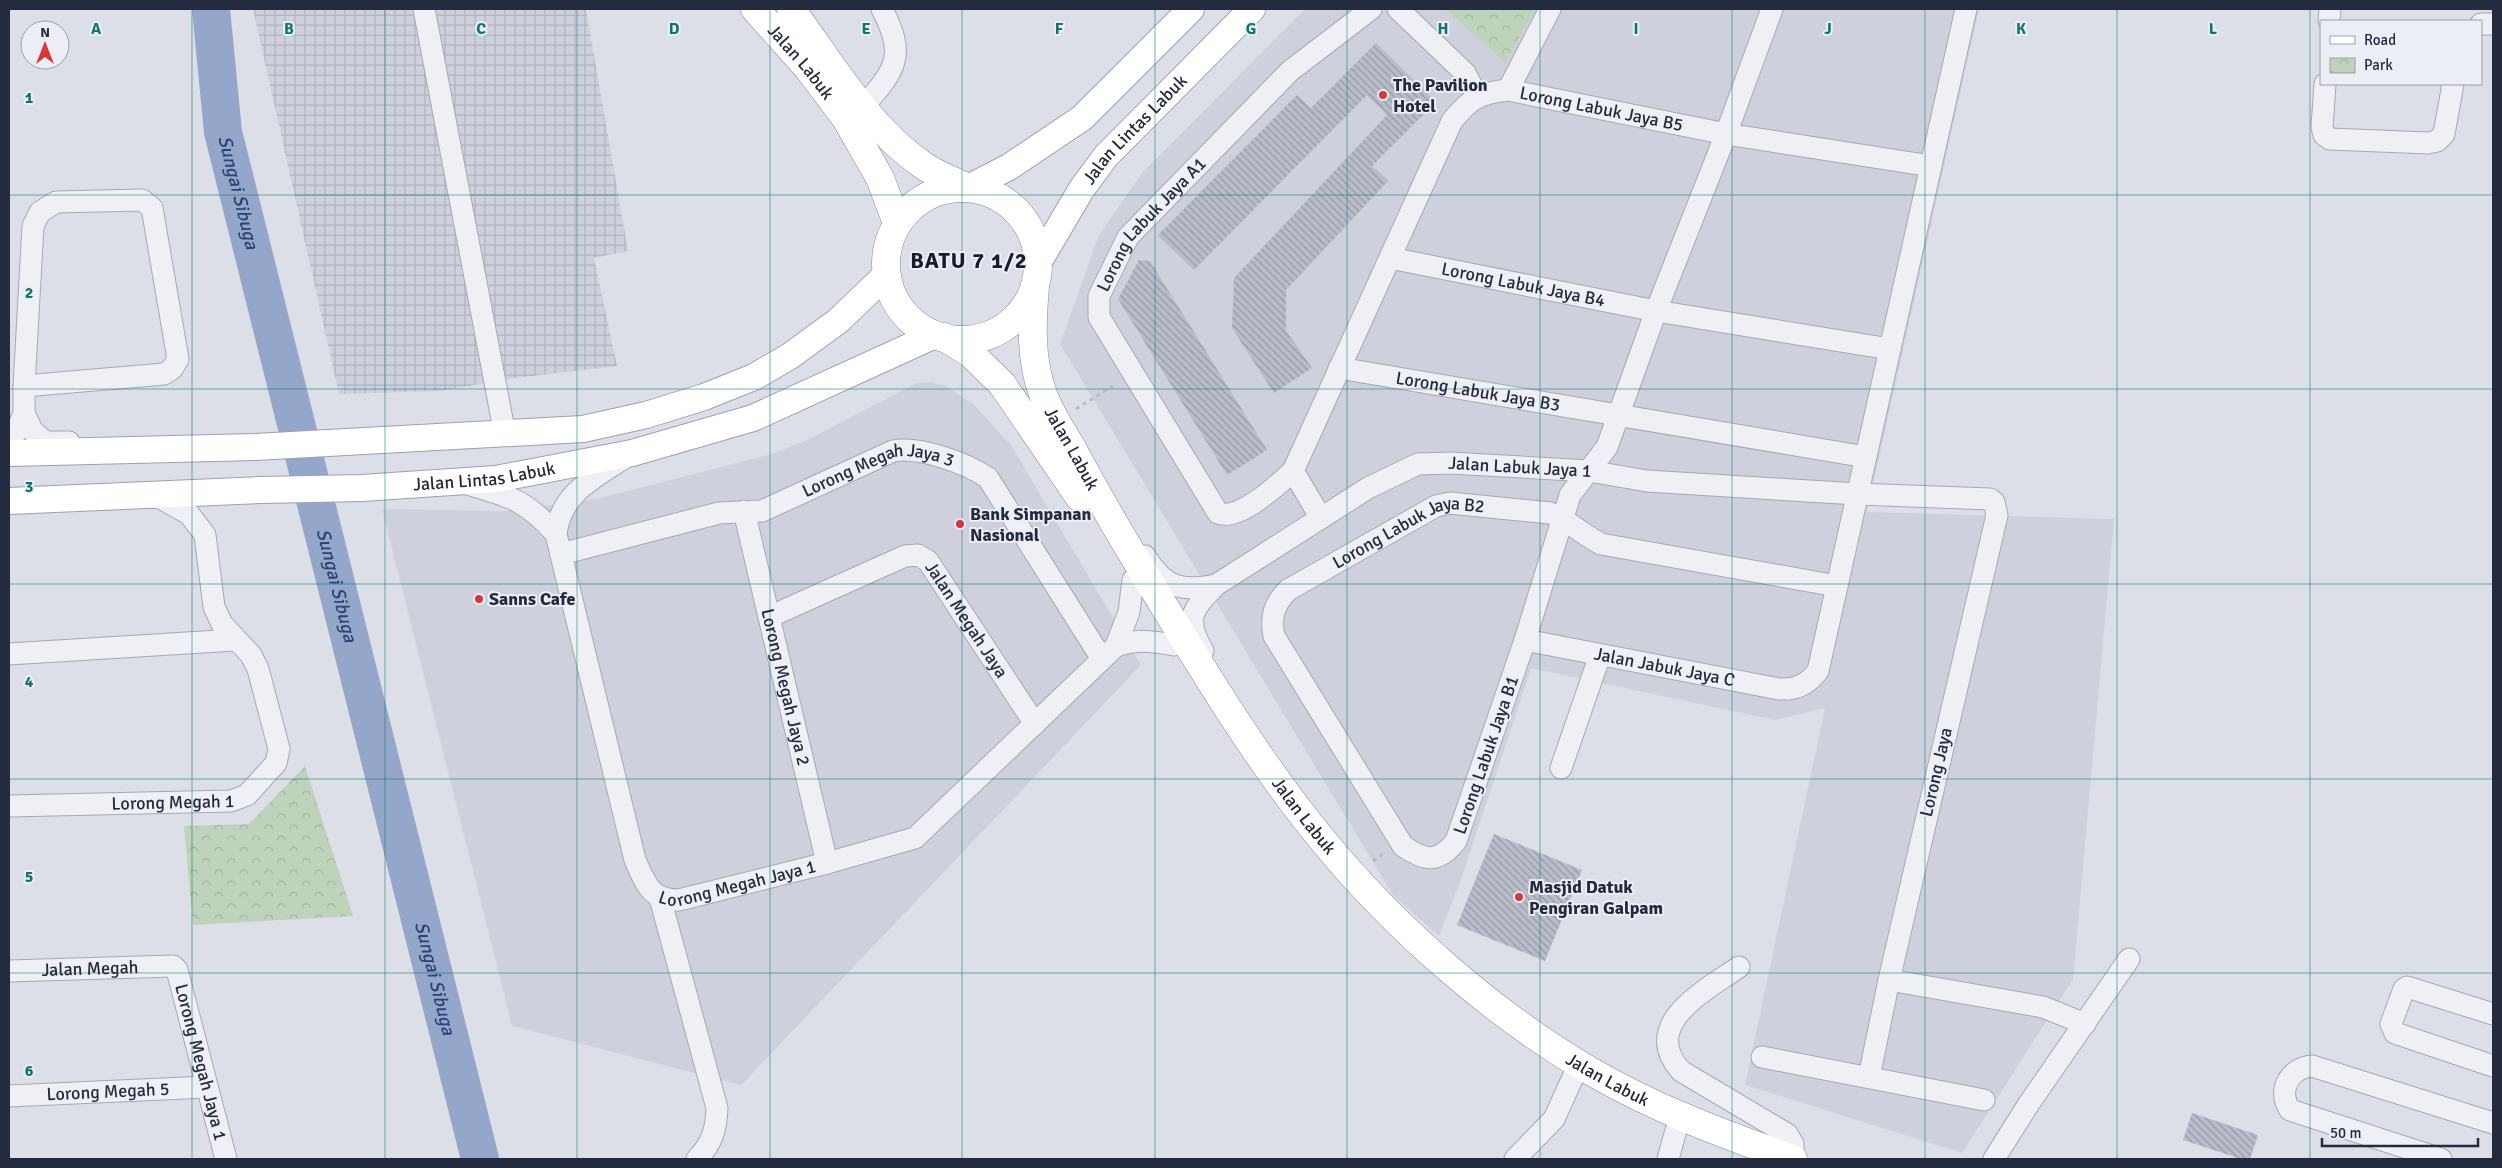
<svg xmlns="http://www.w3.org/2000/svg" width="2502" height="1168" viewBox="0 0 2502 1168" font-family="Signika,sans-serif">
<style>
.built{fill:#ced1dc}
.industrial{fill:url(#industrial-grid)}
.park{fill:url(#park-crowns)}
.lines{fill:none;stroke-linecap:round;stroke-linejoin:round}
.river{stroke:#94a7ca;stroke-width:38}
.building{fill:url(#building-back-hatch)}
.minor-casing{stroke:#a5a9b4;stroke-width:23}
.major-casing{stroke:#9aa1b4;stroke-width:28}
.highway-casing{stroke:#828a9f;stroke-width:29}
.path{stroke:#babdc5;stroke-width:3;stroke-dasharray:4 4;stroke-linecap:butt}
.minor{stroke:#eff0f5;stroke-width:21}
.major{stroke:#fff;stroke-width:26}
.highway{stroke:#fff;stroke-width:28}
.grid{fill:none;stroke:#0f766e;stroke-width:1;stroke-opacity:0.55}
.poi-dot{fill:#d73738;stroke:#ebeef5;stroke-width:2}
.labels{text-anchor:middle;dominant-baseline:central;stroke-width:4;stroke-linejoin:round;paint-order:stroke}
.street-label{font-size:18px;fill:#252b3e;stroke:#ebeef5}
.poi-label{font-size:18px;font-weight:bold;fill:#252b3e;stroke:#ebeef5;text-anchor:start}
.water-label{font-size:19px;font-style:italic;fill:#2c4375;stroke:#ebeef5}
.district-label{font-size:22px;font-weight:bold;letter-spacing:1px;fill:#171c2f;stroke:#ebeef5}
.grid-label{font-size:16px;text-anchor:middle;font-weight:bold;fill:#0f766e;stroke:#ebeef5;stroke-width:4;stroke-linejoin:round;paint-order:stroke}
</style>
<defs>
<pattern id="industrial-grid" width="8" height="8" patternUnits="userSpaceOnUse" patternTransform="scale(1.25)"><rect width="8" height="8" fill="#ced1dc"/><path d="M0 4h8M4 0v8" fill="none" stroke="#b1b4be"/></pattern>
<pattern id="park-crowns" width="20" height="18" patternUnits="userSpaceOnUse" patternTransform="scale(1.25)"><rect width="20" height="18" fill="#bfd2bc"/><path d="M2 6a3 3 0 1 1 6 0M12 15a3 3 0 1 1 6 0" fill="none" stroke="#a4b4a3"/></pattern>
<pattern id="building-back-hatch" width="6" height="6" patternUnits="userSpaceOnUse" patternTransform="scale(1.25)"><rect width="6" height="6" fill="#b9bdca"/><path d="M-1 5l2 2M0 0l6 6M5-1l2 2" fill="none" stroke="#969aa5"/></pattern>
</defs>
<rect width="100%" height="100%" fill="#dcdfe7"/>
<g class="built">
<polygon points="1305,9 1979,9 1867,512 2114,519 2073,979 1962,1153 1745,1085 1825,708 1775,720 1531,668 1462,877 1439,936 1393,895 1060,344 1099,235 1142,173"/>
<polygon points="931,382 946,386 973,404 1011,445 1141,665 741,1085 512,1026 382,509 507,511 596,499 772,454 807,440 917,383"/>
</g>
<polygon class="industrial" points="253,9 586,9 628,251 594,258 617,366 515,378 440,391 339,394"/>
<g class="park">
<polygon points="1446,9 1535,9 1505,63"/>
<polygon points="305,766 353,916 193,925 184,826 249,824"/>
</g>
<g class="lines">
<path class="river" id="s1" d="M211,9L223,132L480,1159"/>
</g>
<g class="building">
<polygon points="1376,43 1436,102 1372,166 1388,181 1286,290 1286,331 1312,368 1274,393 1232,328 1234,278 1387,115 1367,95 1194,270 1158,235 1297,95 1311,108"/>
<polygon points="1139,260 1150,261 1267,450 1227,475 1118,299"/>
<polygon points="1494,834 1582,870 1545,961 1457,925"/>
<polygon points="2192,1113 2258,1135 2250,1159 2241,1159 2183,1140"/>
</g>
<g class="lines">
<defs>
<g id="minor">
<polyline points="424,9 505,435"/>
<polyline points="1398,9 1465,73 1477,96"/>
<path id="s2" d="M1772,9L1726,134L1656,311L1607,447L1570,495L1525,640L1456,841C1438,864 1425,861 1403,846L1274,636C1270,617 1274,604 1288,590L1436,506L1450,503L1550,513C1568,520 1583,535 1601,544L1837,586"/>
<polyline points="2329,21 2330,9"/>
<polyline points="2481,24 2493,24"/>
<polyline points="2325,84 2322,127 2324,135 2330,139 2428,143 2437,141 2444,134 2453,84"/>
<polyline points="1508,90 1550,9"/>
<path d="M863,107C895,70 907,57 882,9"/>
<path id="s3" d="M1390,258L1656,311L1890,349"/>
<path id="s4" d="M1339,368L1866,457"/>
<polyline points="24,386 164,374 172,369 178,359 152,208 142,200 56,202 40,212 33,226 24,386 24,413 32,430 45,442 69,442"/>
<polyline points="9,441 17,431 24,413"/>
<path id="s5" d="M627,456C595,478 561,492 556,534L635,860C646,884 650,900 679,900L827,863L915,838L1116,646L1129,612L1133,580"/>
<path id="s6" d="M1293,471C1279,484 1238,522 1218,513L1099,317V296L1128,237L1290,71L1371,9"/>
<path d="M467,484C509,496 526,500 556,534"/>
<path id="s7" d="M744,511L827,863"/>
<path id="s8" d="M1321,518L1293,471L1452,121C1470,99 1479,93 1508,90L1726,134L1931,166"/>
<path id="s9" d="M561,554L719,513L762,511L893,451C919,446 966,463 988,478L1102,659"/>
<path d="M1145,556C1165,588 1181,592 1216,585"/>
<path id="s10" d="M769,617L905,556L918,555L928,561L1035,724"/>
<path id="s11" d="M1525,640L1779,689C1796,690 1807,685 1818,671L1966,9"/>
<path d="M1116,646C1137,639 1152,641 1174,645"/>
<path id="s12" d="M1203,651C1184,618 1192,610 1216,585L1368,488L1418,464L1451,463L1589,471L1647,481L1857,494L1990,499L1994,502L1997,515L1889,980L2043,1007L2085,1024"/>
<polyline points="9,654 235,640"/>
<polyline points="1561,768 1600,655"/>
<path id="s13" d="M9,806L231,801L247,795L276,763L279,749L258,669L251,655L222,624L214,607L205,535L189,514L153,494"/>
<path d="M660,898L717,1108C716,1131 712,1143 697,1159"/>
<path d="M1739,967C1706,990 1639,1024 1681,1071L1787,1134L1793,1144V1159"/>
<path id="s14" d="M9,971L173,966L177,970L226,1159"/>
<polyline points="2493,1014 2407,987 2404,989 2391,1024 2395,1033 2493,1066"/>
<polyline points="1762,1057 1984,1100"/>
<polyline points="1869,1077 1889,980"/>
<path id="s15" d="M9,1096L207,1087"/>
<polyline points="1515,1159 1554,1119 1574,1075"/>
<polyline points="1668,1159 1676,1130"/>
<polyline points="1994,1159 2028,1105 2129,959"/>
<path d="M2441,1159L2290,1110C2277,1091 2289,1068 2312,1066L2493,1123"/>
</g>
<g id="major">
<polyline points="968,188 1009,167 1082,118 1191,9"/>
<path id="s16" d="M1038,263L1081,190L1106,156L1252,9"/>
<polyline points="9,453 255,447 583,429 646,415 704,397 754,377 790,356 838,321 886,275"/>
<path id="s17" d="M9,501L261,490L362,488L496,479L632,453L753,418L935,335"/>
</g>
<g id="highway">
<path id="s18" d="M755,9L807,67L845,117L880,178L897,223"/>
<path d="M791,9C831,63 867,127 924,166C937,175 954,181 968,188"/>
<circle cx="962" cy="264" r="76"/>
<path id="s19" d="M1035,286C1032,322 1030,359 1043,394C1050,413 1062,431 1072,448C1095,491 1119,533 1145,575C1201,666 1256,760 1325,843C1396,929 1495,1016 1592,1072C1656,1109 1723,1134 1793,1159"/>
<polyline points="944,337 970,353 1002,384 1080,498"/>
</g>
</defs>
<use href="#minor" class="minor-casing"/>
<use href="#major" class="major-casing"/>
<use href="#highway" class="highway-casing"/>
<g class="path">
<polyline points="1076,409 1116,384"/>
<polyline points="1373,861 1384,853"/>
</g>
<use href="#minor" class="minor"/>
<use href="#major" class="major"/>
<use href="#highway" class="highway"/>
</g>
<path class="grid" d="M192,9V1159M385,9V1159M577,9V1159M770,9V1159M962,9V1159M1155,9V1159M1347,9V1159M1540,9V1159M1732,9V1159M1925,9V1159M2117,9V1159M2310,9V1159M9,195H2493M9,389H2493M9,584H2493M9,779H2493M9,973H2493"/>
<g class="poi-dot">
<circle cx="1383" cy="95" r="5"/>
<circle cx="960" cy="524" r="5"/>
<circle cx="479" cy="599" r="5"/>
<circle cx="1519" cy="897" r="5"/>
</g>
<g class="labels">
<g class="street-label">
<text stroke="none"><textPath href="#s18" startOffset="70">Jalan Labuk</textPath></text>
<text stroke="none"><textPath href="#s8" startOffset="601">Lorong Labuk Jaya B5</textPath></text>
<text stroke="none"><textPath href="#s16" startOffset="166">Jalan Lintas Labuk</textPath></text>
<text stroke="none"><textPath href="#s6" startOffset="429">Lorong Labuk Jaya A1</textPath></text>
<text stroke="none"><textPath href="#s3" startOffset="136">Lorong Labuk Jaya B4</textPath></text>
<text stroke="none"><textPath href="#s4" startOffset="141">Lorong Labuk Jaya B3</textPath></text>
<text stroke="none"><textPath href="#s19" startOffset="171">Jalan Labuk</textPath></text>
<text stroke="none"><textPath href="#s12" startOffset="414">Jalan Labuk Jaya 1</textPath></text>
<text stroke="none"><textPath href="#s17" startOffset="476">Jalan Lintas Labuk</textPath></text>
<text stroke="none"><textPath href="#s9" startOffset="332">Lorong Megah Jaya 3</textPath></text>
<text stroke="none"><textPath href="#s2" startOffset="1388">Lorong Labuk Jaya B2</textPath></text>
<text stroke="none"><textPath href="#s10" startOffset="244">Jalan Megah Jaya</textPath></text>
<text stroke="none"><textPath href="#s11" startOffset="142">Jalan Jabuk Jaya C</textPath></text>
<text stroke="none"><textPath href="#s7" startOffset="181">Lorong Megah Jaya 2</textPath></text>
<text transform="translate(1486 755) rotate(-71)">Lorong Labuk Jaya B1</text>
<text transform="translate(1936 772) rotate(-77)">Lorong Jaya</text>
<text stroke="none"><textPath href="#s13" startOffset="164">Lorong Megah 1</textPath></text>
<text stroke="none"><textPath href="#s19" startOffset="606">Jalan Labuk</textPath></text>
<text stroke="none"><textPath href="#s5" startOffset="570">Lorong Megah Jaya 1</textPath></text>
<text stroke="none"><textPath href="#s14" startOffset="81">Jalan Megah</textPath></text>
<text stroke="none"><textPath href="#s14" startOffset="265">Lorong Megah Jaya 1</textPath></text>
<text stroke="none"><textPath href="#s19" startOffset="1011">Jalan Labuk</textPath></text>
<text stroke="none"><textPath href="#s15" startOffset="99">Lorong Megah 5</textPath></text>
</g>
<g class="poi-label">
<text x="1393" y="85">The Pavilion<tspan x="1393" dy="21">Hotel</tspan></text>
<text x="970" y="514">Bank Simpanan<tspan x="970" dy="21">Nasional</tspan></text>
<text x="489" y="599">Sanns Cafe</text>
<text x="1529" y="887">Masjid Datuk<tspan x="1529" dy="21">Pengiran Galpam</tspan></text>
</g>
<g class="water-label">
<text stroke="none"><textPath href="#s1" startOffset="186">Sungai Sibuga</textPath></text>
<text stroke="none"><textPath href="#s1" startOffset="591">Sungai Sibuga</textPath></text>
<text stroke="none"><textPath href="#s1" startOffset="996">Sungai Sibuga</textPath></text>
</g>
<g class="district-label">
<text x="969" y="260">BATU 7 1/2</text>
</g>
</g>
<g class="grid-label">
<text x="96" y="34">A</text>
<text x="289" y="34">B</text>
<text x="481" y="34">C</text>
<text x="674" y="34">D</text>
<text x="866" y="34">E</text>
<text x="1059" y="34">F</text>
<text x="1251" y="34">G</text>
<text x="1443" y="34">H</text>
<text x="1636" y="34">I</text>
<text x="1828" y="34">J</text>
<text x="2021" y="34">K</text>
<text x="2213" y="34">L</text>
<text x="29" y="103">1</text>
<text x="29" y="298">2</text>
<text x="29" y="492">3</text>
<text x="29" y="687">4</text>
<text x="29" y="882">5</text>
<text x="29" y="1076">6</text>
</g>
<rect width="2502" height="1168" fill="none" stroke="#252b3e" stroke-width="20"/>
<rect x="2320" y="20" width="162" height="65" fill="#ebeef5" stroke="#9ca0ac"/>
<rect x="2330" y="36" width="25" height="8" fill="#ffffff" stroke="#9ca0ac"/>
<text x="2364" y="45" font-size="15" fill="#252b3e">Road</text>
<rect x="2330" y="58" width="25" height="15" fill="url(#park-crowns)" stroke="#9ca0ac"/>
<text x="2364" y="70" font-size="15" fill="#252b3e">Park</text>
<g transform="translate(45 45)"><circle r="24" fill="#ebeef5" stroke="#9ca0ac"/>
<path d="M0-4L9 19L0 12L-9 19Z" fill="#d73738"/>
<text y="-8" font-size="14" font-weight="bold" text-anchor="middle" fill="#252b3e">N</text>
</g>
<path d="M2322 1138v8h156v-8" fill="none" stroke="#252b3e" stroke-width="2.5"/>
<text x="2330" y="1138" font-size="15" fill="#252b3e" stroke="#ebeef5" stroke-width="4" paint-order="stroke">50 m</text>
</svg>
